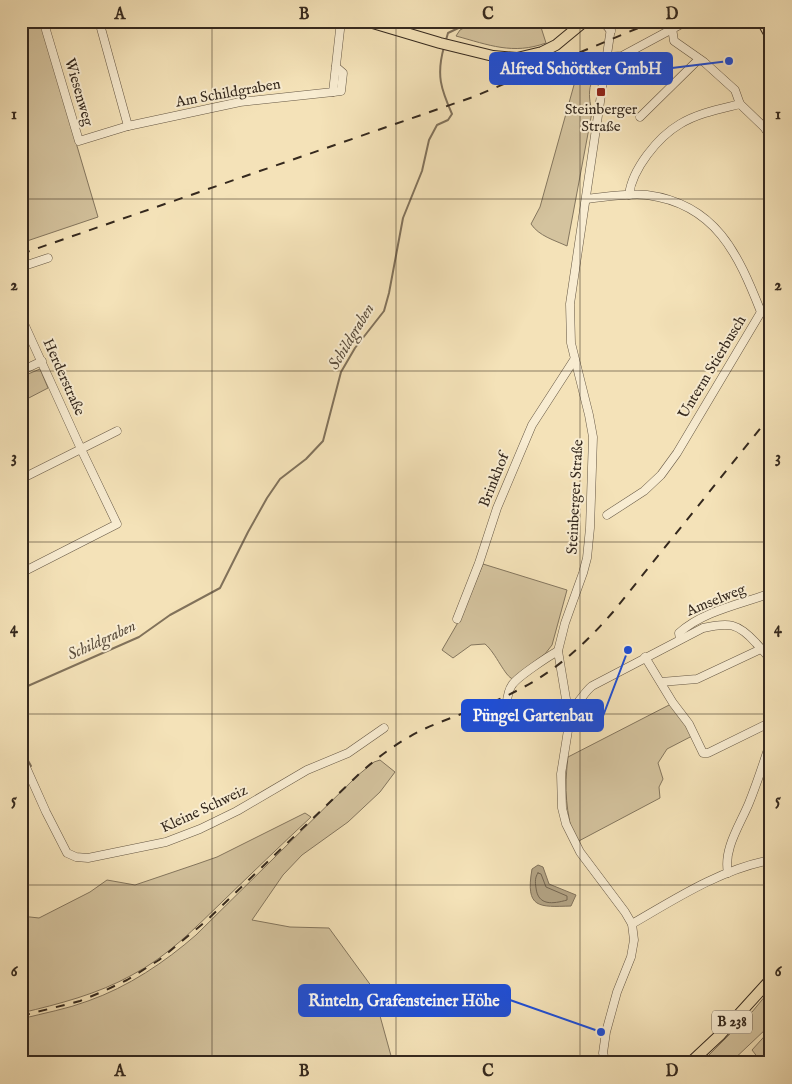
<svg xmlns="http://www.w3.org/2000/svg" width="792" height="1084" viewBox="0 0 792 1084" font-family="'IM FELL English',serif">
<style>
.green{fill:#d4c39e;stroke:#84765e}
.water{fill:#b3a384;stroke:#81725b}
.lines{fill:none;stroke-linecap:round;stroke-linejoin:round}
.shore{stroke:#746651;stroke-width:1}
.stream{stroke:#81725b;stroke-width:2}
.minor-casing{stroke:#655744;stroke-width:9}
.major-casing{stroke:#35291e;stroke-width:12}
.minor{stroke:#f8ecd1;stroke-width:8}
.major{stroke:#f4e2b8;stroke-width:10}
.rail{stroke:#35291e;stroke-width:2;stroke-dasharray:9 9;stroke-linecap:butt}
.grid{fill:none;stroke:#35291e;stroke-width:1;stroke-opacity:0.55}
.poi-dot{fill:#8f2418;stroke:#f8ecd1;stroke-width:2}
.labels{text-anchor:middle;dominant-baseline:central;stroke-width:4;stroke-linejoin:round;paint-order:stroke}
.shield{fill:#f8ecd1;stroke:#706454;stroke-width:1}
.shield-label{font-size:14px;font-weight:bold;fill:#35291e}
.street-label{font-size:15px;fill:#35291e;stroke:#f8ecd1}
.poi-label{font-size:15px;fill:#35291e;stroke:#f8ecd1}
.water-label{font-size:16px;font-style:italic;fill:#5b4e3d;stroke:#f8ecd1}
.leader{fill:none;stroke:#1d4ed8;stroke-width:2}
.callout-dot{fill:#1d4ed8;stroke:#f8ecd1;stroke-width:2}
.callout{fill:#1d4ed8;stroke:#1d4ed8;stroke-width:2}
.callout-label{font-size:16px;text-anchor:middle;font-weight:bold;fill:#fff}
.neatline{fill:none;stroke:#35291e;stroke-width:2}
.grid-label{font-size:16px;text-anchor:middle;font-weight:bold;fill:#35291e}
</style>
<rect width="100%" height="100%" fill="#f4e2b8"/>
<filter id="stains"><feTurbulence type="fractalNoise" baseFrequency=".004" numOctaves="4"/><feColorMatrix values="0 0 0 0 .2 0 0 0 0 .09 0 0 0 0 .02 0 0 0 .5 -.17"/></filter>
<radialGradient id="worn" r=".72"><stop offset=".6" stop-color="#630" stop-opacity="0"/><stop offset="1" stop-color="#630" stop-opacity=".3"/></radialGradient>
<g class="green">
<polygon points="21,21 40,21 98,217 21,243"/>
<path d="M477,21H539L546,43C513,55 489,45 456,36L460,30Z"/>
<path d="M597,61C598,73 593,74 591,84C588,93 590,103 592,112L567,246C554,240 539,236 531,224L540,207L579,67Z"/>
<polygon points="40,369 48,388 23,401 21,377"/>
<path d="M483,564L567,590L552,645L545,654L513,679C505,677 496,653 485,644L471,645L453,658L442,650L460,619Z"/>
<path d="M673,703L694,735L667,749L658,763L663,779L659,787L660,798L575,843C566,811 564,790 568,757Z"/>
<path d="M380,760L395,772L380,792L348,822L302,855L283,875L252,920L290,927L329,928L372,987L393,1063H21V1019C44,1013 67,1009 88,1001C128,987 165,962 196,935L357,776L374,762Z"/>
<path d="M305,813L311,817C281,845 252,873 223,901C195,928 167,957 132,975C98,994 59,1004 21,1013V916L39,918L90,892L107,880L135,885L197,864L217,857Z"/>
<polygon points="771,989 771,1023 767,1028 730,1063 701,1063 752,1012"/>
<polygon points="771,1029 771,1063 762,1063 752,1050"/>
</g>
<path class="water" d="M538,865L543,867L549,884L576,895L571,906C539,907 525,909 532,869Z"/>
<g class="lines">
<path class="shore" d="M538,873L541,874L546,887L567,896V900C553,904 538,906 536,888C535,882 535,877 538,873Z"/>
<g class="stream">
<polyline points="446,40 448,33 473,21"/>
<path d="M21,689L139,637L170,615L220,588L248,532L267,498L280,479L306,459L323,441L341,372L355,348L384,311L389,293L403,218L422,171L429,140L437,125L448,120L452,114C441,89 436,75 444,47"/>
<polyline points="21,748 31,766 29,766"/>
</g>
<defs>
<g id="minor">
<polyline points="99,21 128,126 240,102 333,92 341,21"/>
<polyline points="599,21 606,25 611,31"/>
<polyline points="672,28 674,41 704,62 735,90 740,104"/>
<polyline points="46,30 79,141 128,126"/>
<polyline points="606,57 622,56 687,21"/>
<polyline points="333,92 341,91 343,73 336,67"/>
<polyline points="640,117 699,59"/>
<path d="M629,195C632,169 658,137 680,124C698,113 720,109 740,104L764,127L771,137"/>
<path d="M586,199C606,197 627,193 647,195C716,204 738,254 761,312L677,453L661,475L644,491L607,515"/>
<polyline points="21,267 48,258"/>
<polyline points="761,312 771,304"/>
<polyline points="21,317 81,449 117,524 21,573"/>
<polyline points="21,371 42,361"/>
<polyline points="21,479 117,431"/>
<polyline points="457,619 479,563 497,508 532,425 574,360"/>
<path d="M680,639L679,633C703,611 741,604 771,593"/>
<polyline points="645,657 673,703 689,724 703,753 708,753 771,722"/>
<polyline points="661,682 697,679 761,649"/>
<path d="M506,709C507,701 507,692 512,685C517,677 549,656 558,651"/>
<path d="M568,711C579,705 583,693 592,686L703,628C729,622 738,623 756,643C761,649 767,654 771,661"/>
<polyline points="21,756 46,812 67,853 76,857 88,858 166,842 200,829 237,811 307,770 348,753 384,728"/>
<path d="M728,873C723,849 740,825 749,803C757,783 764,762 771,740"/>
<path d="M632,924C675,899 721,869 771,860"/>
<polyline points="606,1063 603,1053 606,1032 617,992 631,957 634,940 632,924 625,912 580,852 566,824 562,808 561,774 569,724 568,711 558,651 565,623 583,573 587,558 590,528 593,437 589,415 571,343 570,304 612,21"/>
</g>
<g id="major">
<polyline points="366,21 440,43 493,56 517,58 542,52 556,45 585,21"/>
<polyline points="762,21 771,37"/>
<polyline points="690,1063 721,1034 771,979"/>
</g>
</defs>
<use href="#minor" class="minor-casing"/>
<use href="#major" class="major-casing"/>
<use href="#minor" class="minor"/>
<use href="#major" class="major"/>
<g class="rail">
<polyline points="21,254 473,97 655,21"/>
<path d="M21,1016L80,1001L104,991L127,980L159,960L206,921L357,776C376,758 398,742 422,730C454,715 489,706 520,689C557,670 586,643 613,612L771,415"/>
</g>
</g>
<path class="grid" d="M212,21V1063M396,21V1063M580,21V1063M21,199H771M21,371H771M21,542H771M21,714H771M21,885H771"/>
<rect class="poi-dot" x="596" y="87" width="10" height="10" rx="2.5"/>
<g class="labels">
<rect class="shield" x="712" y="1010.5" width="40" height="23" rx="4"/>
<g class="shield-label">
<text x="732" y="1022">B 238</text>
</g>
<g class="street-label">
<text transform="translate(79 92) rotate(74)">Wiesenweg</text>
<text transform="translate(228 93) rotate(-10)">Am Schildgraben</text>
<text transform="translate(712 367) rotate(-59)">Unterm Stierbusch</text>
<text transform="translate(64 377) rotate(66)">Herderstraße</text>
<text transform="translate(494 480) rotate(-68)">Brinkhof</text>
<text transform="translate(575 497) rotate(-87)">Steinberger Straße</text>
<text transform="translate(716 600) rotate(-22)">Amselweg</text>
<text transform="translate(204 809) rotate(-25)">Kleine Schweiz</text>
</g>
<g class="poi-label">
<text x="601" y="109">Steinberger<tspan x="601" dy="17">Straße</tspan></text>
</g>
<g class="water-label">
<text transform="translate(352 337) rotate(-59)">Schildgraben</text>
<text transform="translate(102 641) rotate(-25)">Schildgraben</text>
</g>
</g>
<path class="leader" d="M729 61L672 68M628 650L603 716M601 1032L510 1000"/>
<g class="callout-dot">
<circle cx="729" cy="61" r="5"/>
<circle cx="628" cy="650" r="5"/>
<circle cx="601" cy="1032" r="5"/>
</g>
<g class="callout">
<rect x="490" y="53" width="182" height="31" rx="5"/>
<rect x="462" y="700" width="141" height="31" rx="5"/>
<rect x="299" y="985" width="211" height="31" rx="5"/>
</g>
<g class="callout-label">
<text x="581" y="74">Alfred Schöttker GmbH</text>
<text x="533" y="721">Püngel Gartenbau</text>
<text x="404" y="1006">Rinteln, Grafensteiner Höhe</text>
</g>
<rect width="792" height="1084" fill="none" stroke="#f4e2b8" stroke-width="55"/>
<rect x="28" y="28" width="736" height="1028" class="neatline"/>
<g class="grid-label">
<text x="120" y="19">A</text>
<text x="304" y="19">B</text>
<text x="488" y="19">C</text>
<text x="672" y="19">D</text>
<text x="14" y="119">1</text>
<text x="778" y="119">1</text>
<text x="14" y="290">2</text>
<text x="778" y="290">2</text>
<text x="14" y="462">3</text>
<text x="778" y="462">3</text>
<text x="14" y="633">4</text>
<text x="778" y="633">4</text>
<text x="14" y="805">5</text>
<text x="778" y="805">5</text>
<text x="14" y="976">6</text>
<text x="778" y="976">6</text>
<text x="120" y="1076">A</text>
<text x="304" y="1076">B</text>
<text x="488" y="1076">C</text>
<text x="672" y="1076">D</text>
</g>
<rect width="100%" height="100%" filter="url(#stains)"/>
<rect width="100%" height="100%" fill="url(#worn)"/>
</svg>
